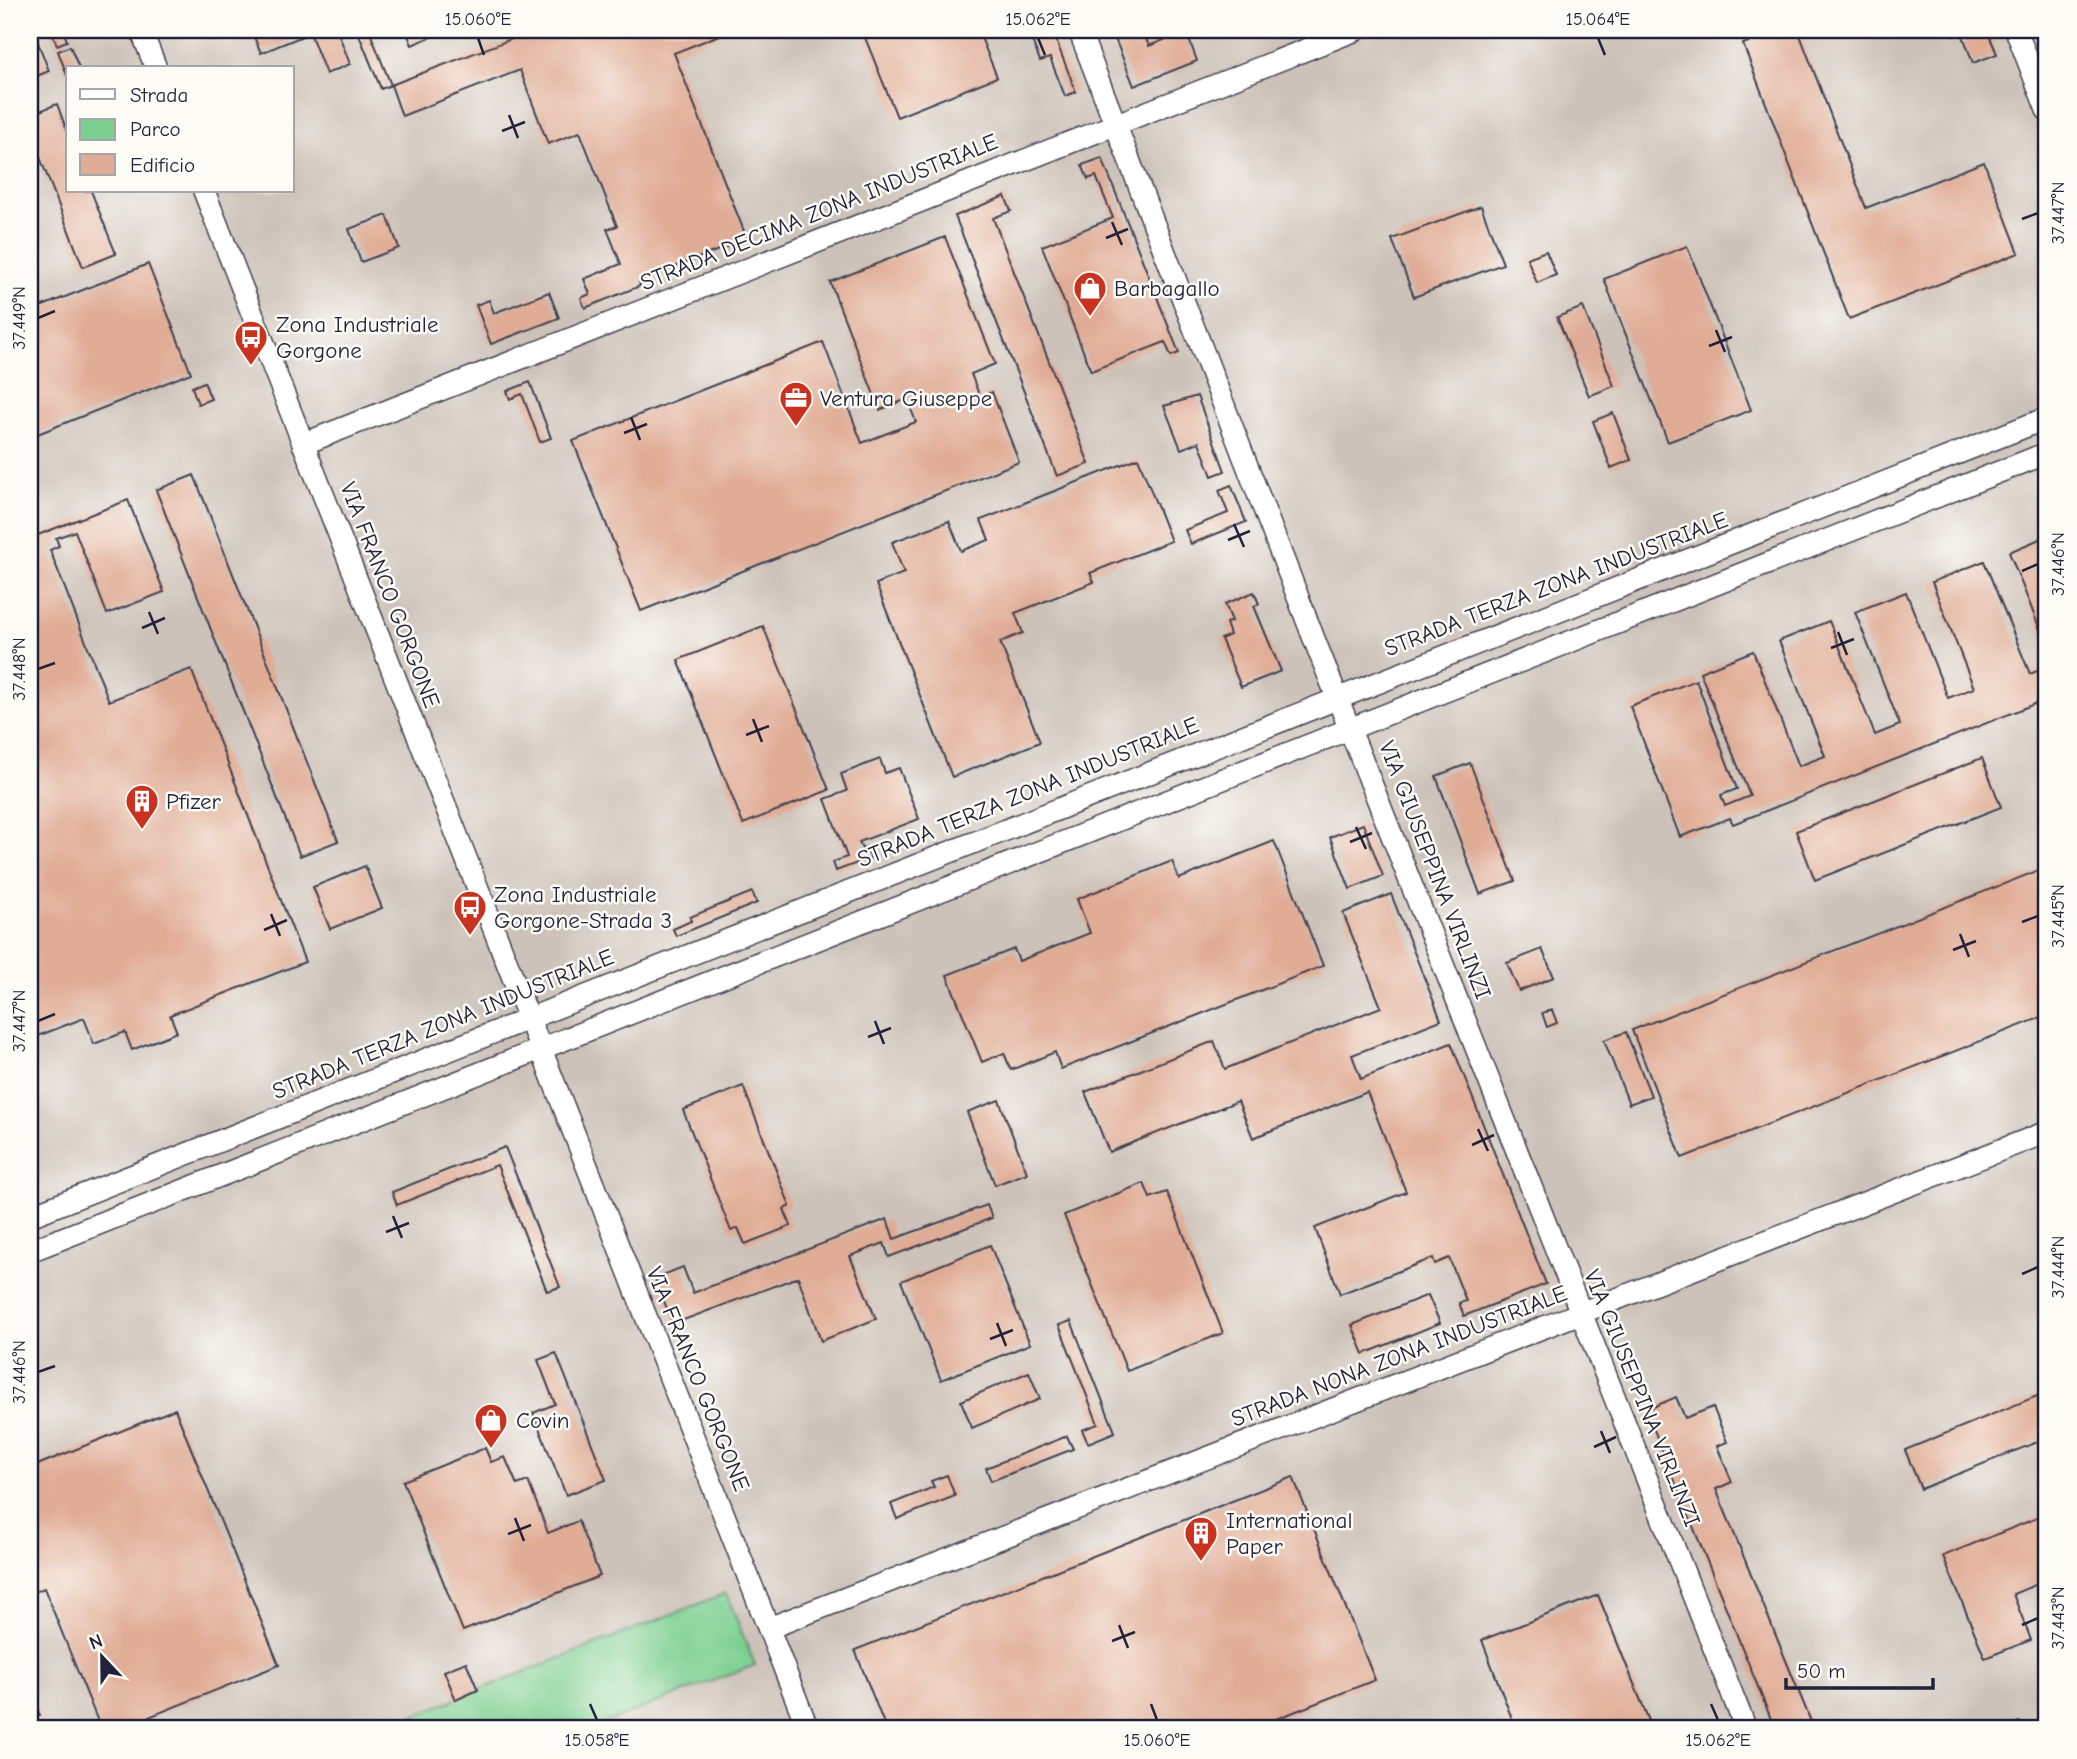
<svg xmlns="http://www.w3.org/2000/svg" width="2077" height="1759" viewBox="0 0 2077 1759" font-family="'Comic Neue',sans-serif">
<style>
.industrial{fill:#cdc2b9;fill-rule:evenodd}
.green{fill:#7dcf91;stroke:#507866;stroke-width:2}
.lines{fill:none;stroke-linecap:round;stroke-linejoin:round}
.stream{stroke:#8abaf5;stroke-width:6}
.building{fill:#e0ac95}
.minor-casing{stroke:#413f4f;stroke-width:24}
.minor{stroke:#fff;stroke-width:21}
.ticks{fill:none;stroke:#22223b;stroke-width:2.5}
.labels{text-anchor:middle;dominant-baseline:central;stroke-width:5;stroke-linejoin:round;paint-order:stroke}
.street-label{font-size:23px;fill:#22223b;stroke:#fdfcf7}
.poi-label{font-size:23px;fill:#22223b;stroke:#fdfcf7;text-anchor:start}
.neatline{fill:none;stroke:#22223b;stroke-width:2.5}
.ticks-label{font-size:18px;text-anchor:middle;fill:#22223b}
</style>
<rect width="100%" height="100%" fill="#fdfcf7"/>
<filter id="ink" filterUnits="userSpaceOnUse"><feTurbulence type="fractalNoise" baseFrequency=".0143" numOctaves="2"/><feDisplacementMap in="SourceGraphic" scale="14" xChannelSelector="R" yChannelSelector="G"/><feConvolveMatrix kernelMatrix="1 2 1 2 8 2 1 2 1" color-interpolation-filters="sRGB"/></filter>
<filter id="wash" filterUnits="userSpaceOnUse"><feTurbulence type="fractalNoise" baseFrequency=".00686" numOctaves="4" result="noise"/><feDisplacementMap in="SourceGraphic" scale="28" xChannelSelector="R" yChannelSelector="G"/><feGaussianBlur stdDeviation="1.57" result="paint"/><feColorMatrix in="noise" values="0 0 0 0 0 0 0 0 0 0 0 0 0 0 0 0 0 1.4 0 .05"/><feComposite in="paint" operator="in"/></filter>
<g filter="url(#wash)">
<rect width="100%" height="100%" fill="#efe2c3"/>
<path class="industrial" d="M30,30H2047V1729H30ZM68,68H292V191H68Z"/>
<polygon class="green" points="726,1593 755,1665 589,1729 380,1729"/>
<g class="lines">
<polyline class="stream" points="2038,30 2047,53"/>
</g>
<g id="blocks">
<g class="building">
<polygon points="30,30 33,30 49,71 30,79"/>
<polygon points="51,30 63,30 67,41 57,45"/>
<polygon points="251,30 337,30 350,64 326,74 310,33 261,53"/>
<polygon points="357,30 369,30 391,85 535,30 732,30 674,53 747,239 639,281 640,286 585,308 581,298 590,294 584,279 621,264 607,229 617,226 580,132 548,144 520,70 402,116 391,85 381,89"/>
<polygon points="406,30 439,30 440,33 412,45"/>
<polygon points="862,30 978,30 997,77 897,117"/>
<polygon points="1028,30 1052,30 1076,92 1065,96 1050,58 1040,61"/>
<polygon points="1128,30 1142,30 1149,46 1186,31 1197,61 1134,86 1114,36"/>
<polygon points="1780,30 1798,30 1866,208 1984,162 2019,253 1849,319 1743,44"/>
<polygon points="1951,30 1987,30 1997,54 1973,63 1962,33 1954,36"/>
<polygon points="70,46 79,68 68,68 68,78 58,51"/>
<polygon points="57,104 68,134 68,191 91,191 116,254 83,267 30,132 30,115"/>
<polygon points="1102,158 1179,353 1171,356 1165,342 1091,371 1042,246 1113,218 1096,176 1088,179 1082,165"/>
<polygon points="1005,196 1011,211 993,218 1089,464 1057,476 955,216"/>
<polygon points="1481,206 1503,264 1414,297 1392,239"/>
<polygon points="387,215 399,248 361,262 349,229"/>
<polygon points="945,237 995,364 971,374 980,397 992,392 1019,462 641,611 573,441 823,342 862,443 916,422 907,399 880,410 830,282"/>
<polygon points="1687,246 1751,410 1668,442 1604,279"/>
<polygon points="1546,251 1556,275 1537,283 1527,258"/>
<polygon points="148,264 191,373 30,437 30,311"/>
<polygon points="549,292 559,318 491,344 476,305 489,300 494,313"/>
<polygon points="1583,307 1614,386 1589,396 1557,317"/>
<polygon points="204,382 211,399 198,404 192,387"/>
<polygon points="530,382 551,438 540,442 522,394 510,399 507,391"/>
<polygon points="1197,396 1225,471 1212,476 1199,442 1181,449 1164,406"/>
<polygon points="1613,413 1631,460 1611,468 1593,421"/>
<polygon points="1138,458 1171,541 1090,573 1094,582 1015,613 1023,633 1000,642 1040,742 952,777 876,584 904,573 892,542 949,521 961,551 989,540 981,520"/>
<polygon points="194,475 338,841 300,856 156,490"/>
<polygon points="1231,485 1246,522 1191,544 1185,530 1228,513 1219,490"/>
<polygon points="128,500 164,592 107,614 75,531 56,538 59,546 50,550 109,701 191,669 305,962 170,1015 177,1032 132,1050 125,1032 94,1044 84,1018 30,1039 30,538"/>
<polygon points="2047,536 2047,647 2009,552"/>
<polygon points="1984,561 2030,674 2047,667 2047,699 1733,824 1730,818 1680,837 1630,706 1696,680 1737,789 1721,795 1725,806 1750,796 1700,672 1753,651 1799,766 1825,756 1779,641 1829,621 1875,735 1900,725 1855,612 1906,592 1948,698 1974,688 1932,582"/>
<polygon points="1254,592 1259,604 1254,606 1281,671 1241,687 1221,639 1230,635 1226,623 1232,621 1225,604"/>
<polygon points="763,626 829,790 743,824 678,660"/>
<polygon points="1982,758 2001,807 1815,880 1796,831"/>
<polygon points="880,759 885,773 899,768 919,819 859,842 862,849 866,847 871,858 836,871 833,862 847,857 825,799 847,791 841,774"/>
<polygon points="1470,763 1515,881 1480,894 1436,776"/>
<polygon points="1363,824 1383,876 1350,889 1330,837"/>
<polygon points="1274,841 1323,966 1061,1069 1055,1052 1011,1070 1004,1053 982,1062 947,975 1014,949 1019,961 1090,933 1077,899 1172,861 1179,879"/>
<polygon points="365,866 382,908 330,929 313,887"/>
<polygon points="2047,867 2047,1015 1682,1158 1632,1030"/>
<polygon points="752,892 757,903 676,936 673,929 691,921 690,917"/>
<polygon points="1391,894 1441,1020 1352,1055 1361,1079 1451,1043 1546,1284 1464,1316 1459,1303 1466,1301 1449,1258 1435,1264 1433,1258 1340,1294 1315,1228 1406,1192 1367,1092 1253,1138 1238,1101 1109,1152 1085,1092 1214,1041 1225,1069 1381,1007 1343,913"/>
<polygon points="1542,949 1554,977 1519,991 1507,963"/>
<polygon points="1552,1010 1557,1023 1547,1027 1542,1013"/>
<polygon points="1626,1032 1651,1096 1629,1104 1604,1040"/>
<polygon points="743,1086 790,1206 784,1209 791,1226 745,1244 738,1228 731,1231 683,1110"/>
<polygon points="999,1100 1027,1173 995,1185 967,1112"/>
<polygon points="505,1147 560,1287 547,1291 497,1165 397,1205 392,1192"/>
<polygon points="1144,1183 1150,1198 1167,1192 1223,1333 1127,1371 1064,1215"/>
<polygon points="987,1205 992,1218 889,1257 884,1243 850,1256 876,1319 821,1341 798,1277 673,1324 655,1278 683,1267 693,1293 887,1219 894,1239"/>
<polygon points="990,1245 1030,1344 941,1380 901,1281"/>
<polygon points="1428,1295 1440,1323 1364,1354 1352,1325"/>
<polygon points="1071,1321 1115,1432 1088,1443 1082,1430 1098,1424 1059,1325"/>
<polygon points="556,1353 606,1480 566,1495 533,1413 555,1404 538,1360"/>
<polygon points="1029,1372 1040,1399 972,1428 961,1401"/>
<polygon points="2047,1392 2047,1438 1921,1489 1905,1450"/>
<polygon points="1676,1397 1685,1418 1713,1407 1727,1442 1717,1446 1732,1482 1716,1489 1814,1729 1775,1729 1646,1410"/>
<polygon points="175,1409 279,1665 119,1729 101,1729 44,1588 30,1594 30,1468"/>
<polygon points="1067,1436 1073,1449 991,1481 986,1468"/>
<polygon points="485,1448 491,1462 505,1457 517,1485 528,1481 548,1533 578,1521 600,1576 463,1631 403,1481"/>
<polygon points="947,1475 955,1496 897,1519 891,1504 934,1487 931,1481"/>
<polygon points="1293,1477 1375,1680 1251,1729 886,1729 855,1650"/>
<polygon points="2047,1514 2047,1580 2013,1594 2031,1640 1985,1658 1943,1556"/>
<polygon points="1598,1595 1649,1721 1629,1729 1487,1729 1512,1719 1482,1640"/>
<polygon points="466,1662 478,1690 456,1700 444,1671"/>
<polygon points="30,1690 40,1716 30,1720"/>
<polygon points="2047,1718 2047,1729 2002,1729 2019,1722 2022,1728"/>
</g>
</g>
</g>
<g filter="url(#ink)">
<use href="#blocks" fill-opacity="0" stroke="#413f4f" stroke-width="2"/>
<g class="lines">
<defs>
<g id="minor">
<polyline points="141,30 156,68"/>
<polyline points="1079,30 1316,644 1746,1729"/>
<polyline points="2016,30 2047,110"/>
<polyline points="204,191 808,1729"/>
<polyline points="303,444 1356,30"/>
<polyline points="30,1216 2047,418"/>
<polyline points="30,1251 2047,453"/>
<polyline points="769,1628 2047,1132"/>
</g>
</defs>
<use href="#minor" class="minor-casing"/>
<use href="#minor" class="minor"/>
</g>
</g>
<path class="ticks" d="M478,38L484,55M1038,38L1045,55M1598,38L1605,55M509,115L518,138M502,131L525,122M2022,219L2038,213M1112,222L1122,245M1106,238L1128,229M38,318L55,311M1716,330L1725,352M1709,346L1732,337M631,417L640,440M624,433L647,424M1234,524L1244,547M1228,540L1250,531M2022,571L2038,564M149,612L158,634M142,628L165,618M1838,632L1847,655M1831,648L1854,639M38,669L55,663M753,719L762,742M746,735L769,726M1356,827L1366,849M1350,842L1372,833M271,914L280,936M2022,922L2038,916M264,930L287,920M1960,934L1969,957M1953,950L1976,941M38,1021L55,1014M875,1021L884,1044M868,1037L891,1028M1478,1129L1488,1151M1472,1145L1494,1135M393,1216L402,1238M386,1232L409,1223M2022,1274L2038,1267M997,1323L1006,1346M990,1339L1013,1330M38,1372L55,1366M1601,1431L1610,1453M1594,1447L1616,1437M515,1518L524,1541M508,1534L531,1525M1119,1625L1128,1648M2022,1625L2038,1618M1112,1641L1135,1632M590,1704L597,1720M1151,1704L1157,1720M1711,1704L1718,1720"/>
<defs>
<symbol id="shop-pin" viewBox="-11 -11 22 30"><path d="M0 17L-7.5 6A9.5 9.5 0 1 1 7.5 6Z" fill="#c8321e" stroke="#fdfcf7"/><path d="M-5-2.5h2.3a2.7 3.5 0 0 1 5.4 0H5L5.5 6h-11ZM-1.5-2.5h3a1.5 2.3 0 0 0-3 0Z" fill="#fff"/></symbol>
<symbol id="bus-pin" viewBox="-11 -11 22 30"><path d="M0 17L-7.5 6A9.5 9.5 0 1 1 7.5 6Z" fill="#c8321e" stroke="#fdfcf7"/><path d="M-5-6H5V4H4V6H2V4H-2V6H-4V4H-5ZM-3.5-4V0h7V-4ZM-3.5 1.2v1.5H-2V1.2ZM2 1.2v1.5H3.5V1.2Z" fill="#fff"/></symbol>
<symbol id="office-pin" viewBox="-11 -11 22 30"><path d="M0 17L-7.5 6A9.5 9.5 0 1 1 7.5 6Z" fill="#c8321e" stroke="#fdfcf7"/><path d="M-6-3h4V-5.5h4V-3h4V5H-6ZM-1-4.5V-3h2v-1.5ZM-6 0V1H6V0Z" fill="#fff"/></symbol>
<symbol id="building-pin" viewBox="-11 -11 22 30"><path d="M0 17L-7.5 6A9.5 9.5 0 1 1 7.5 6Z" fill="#c8321e" stroke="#fdfcf7"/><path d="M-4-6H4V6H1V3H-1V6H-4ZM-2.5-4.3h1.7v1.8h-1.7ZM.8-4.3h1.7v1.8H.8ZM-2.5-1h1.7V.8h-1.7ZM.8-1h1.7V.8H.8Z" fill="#fff"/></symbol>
</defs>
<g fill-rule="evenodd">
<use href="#shop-pin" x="1071" y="269" width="38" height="52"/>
<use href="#bus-pin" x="232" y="318" width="38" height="52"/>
<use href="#office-pin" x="777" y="379" width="38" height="52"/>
<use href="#building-pin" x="123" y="782" width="38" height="52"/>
<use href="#bus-pin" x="451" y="888" width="38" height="52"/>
<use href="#shop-pin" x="472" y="1401" width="38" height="52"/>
<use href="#building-pin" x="1182" y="1514" width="38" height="52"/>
</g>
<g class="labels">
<g class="street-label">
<text transform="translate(819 212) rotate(-22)">STRADA DECIMA ZONA INDUSTRIALE</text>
<text transform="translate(1556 584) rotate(-21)">STRADA TERZA ZONA INDUSTRIALE</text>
<text transform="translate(390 595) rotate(69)">VIA FRANCO GORGONE</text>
<text transform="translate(1028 792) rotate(-22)">STRADA TERZA ZONA INDUSTRIALE</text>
<text transform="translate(1435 870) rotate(69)">VIA GIUSEPPINA VIRLINZI</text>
<text transform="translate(443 1024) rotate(-22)">STRADA TERZA ZONA INDUSTRIALE</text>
<text transform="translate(1399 1356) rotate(-21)">STRADA NONA ZONA INDUSTRIALE</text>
<text transform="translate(698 1379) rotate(68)">VIA FRANCO GORGONE</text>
<text transform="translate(1642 1398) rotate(68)">VIA GIUSEPPINA VIRLINZI</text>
</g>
<g class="poi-label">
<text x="1114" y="288">Barbagallo</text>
<text x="276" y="324">Zona Industriale<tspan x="276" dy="26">Gorgone</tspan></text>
<text x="820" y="398">Ventura Giuseppe</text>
<text x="166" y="801">Pfizer</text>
<text x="494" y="894">Zona Industriale<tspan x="494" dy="26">Gorgone-Strada 3</tspan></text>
<text x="516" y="1420">Covin</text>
<text x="1226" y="1520">International<tspan x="1226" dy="26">Paper</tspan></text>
</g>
</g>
<rect width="2077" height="1759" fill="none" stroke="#fdfcf7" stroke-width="77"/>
<rect x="66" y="66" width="228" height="126" fill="#fdfcf7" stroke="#a5a5ac" stroke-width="2"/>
<rect x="80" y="89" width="35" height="10" fill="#ffffff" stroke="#a5a5ac" stroke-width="2"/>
<text x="130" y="102" font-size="21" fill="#22223b">Strada</text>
<rect x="80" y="119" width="35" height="21" fill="#7dcf91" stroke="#a5a5ac" stroke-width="2"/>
<text x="130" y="136" font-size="21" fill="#22223b">Parco</text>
<rect x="80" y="154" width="35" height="21" fill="#e0ac95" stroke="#a5a5ac" stroke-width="2"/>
<text x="130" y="172" font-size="21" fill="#22223b">Edificio</text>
<g transform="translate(102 1657) rotate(338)" stroke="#fdfcf7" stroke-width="5" paint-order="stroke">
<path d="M0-5L12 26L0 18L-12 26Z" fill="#22223b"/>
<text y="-10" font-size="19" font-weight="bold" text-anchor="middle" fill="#22223b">N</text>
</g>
<path d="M1786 1678v10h147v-10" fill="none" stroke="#22223b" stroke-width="3.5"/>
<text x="1797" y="1678" font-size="21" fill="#22223b" stroke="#fdfcf7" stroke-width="5" paint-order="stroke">50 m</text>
<rect x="38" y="38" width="2000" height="1682" class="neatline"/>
<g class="ticks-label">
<text x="478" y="25">15.060°E</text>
<text x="1038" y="25">15.062°E</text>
<text x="1598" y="25">15.064°E</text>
<text transform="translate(2058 213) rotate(-90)" y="6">37.447°N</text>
<text transform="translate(19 318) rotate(-90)" y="6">37.449°N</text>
<text transform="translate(2058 564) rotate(-90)" y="6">37.446°N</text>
<text transform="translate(19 669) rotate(-90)" y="6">37.448°N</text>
<text transform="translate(2058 916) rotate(-90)" y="6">37.445°N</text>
<text transform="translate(19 1021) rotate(-90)" y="6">37.447°N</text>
<text transform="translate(2058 1267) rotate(-90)" y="6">37.444°N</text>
<text transform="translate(19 1372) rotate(-90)" y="6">37.446°N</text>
<text transform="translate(2058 1618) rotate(-90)" y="6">37.443°N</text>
<text x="597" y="1746">15.058°E</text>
<text x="1157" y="1746">15.060°E</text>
<text x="1718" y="1746">15.062°E</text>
</g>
</svg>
